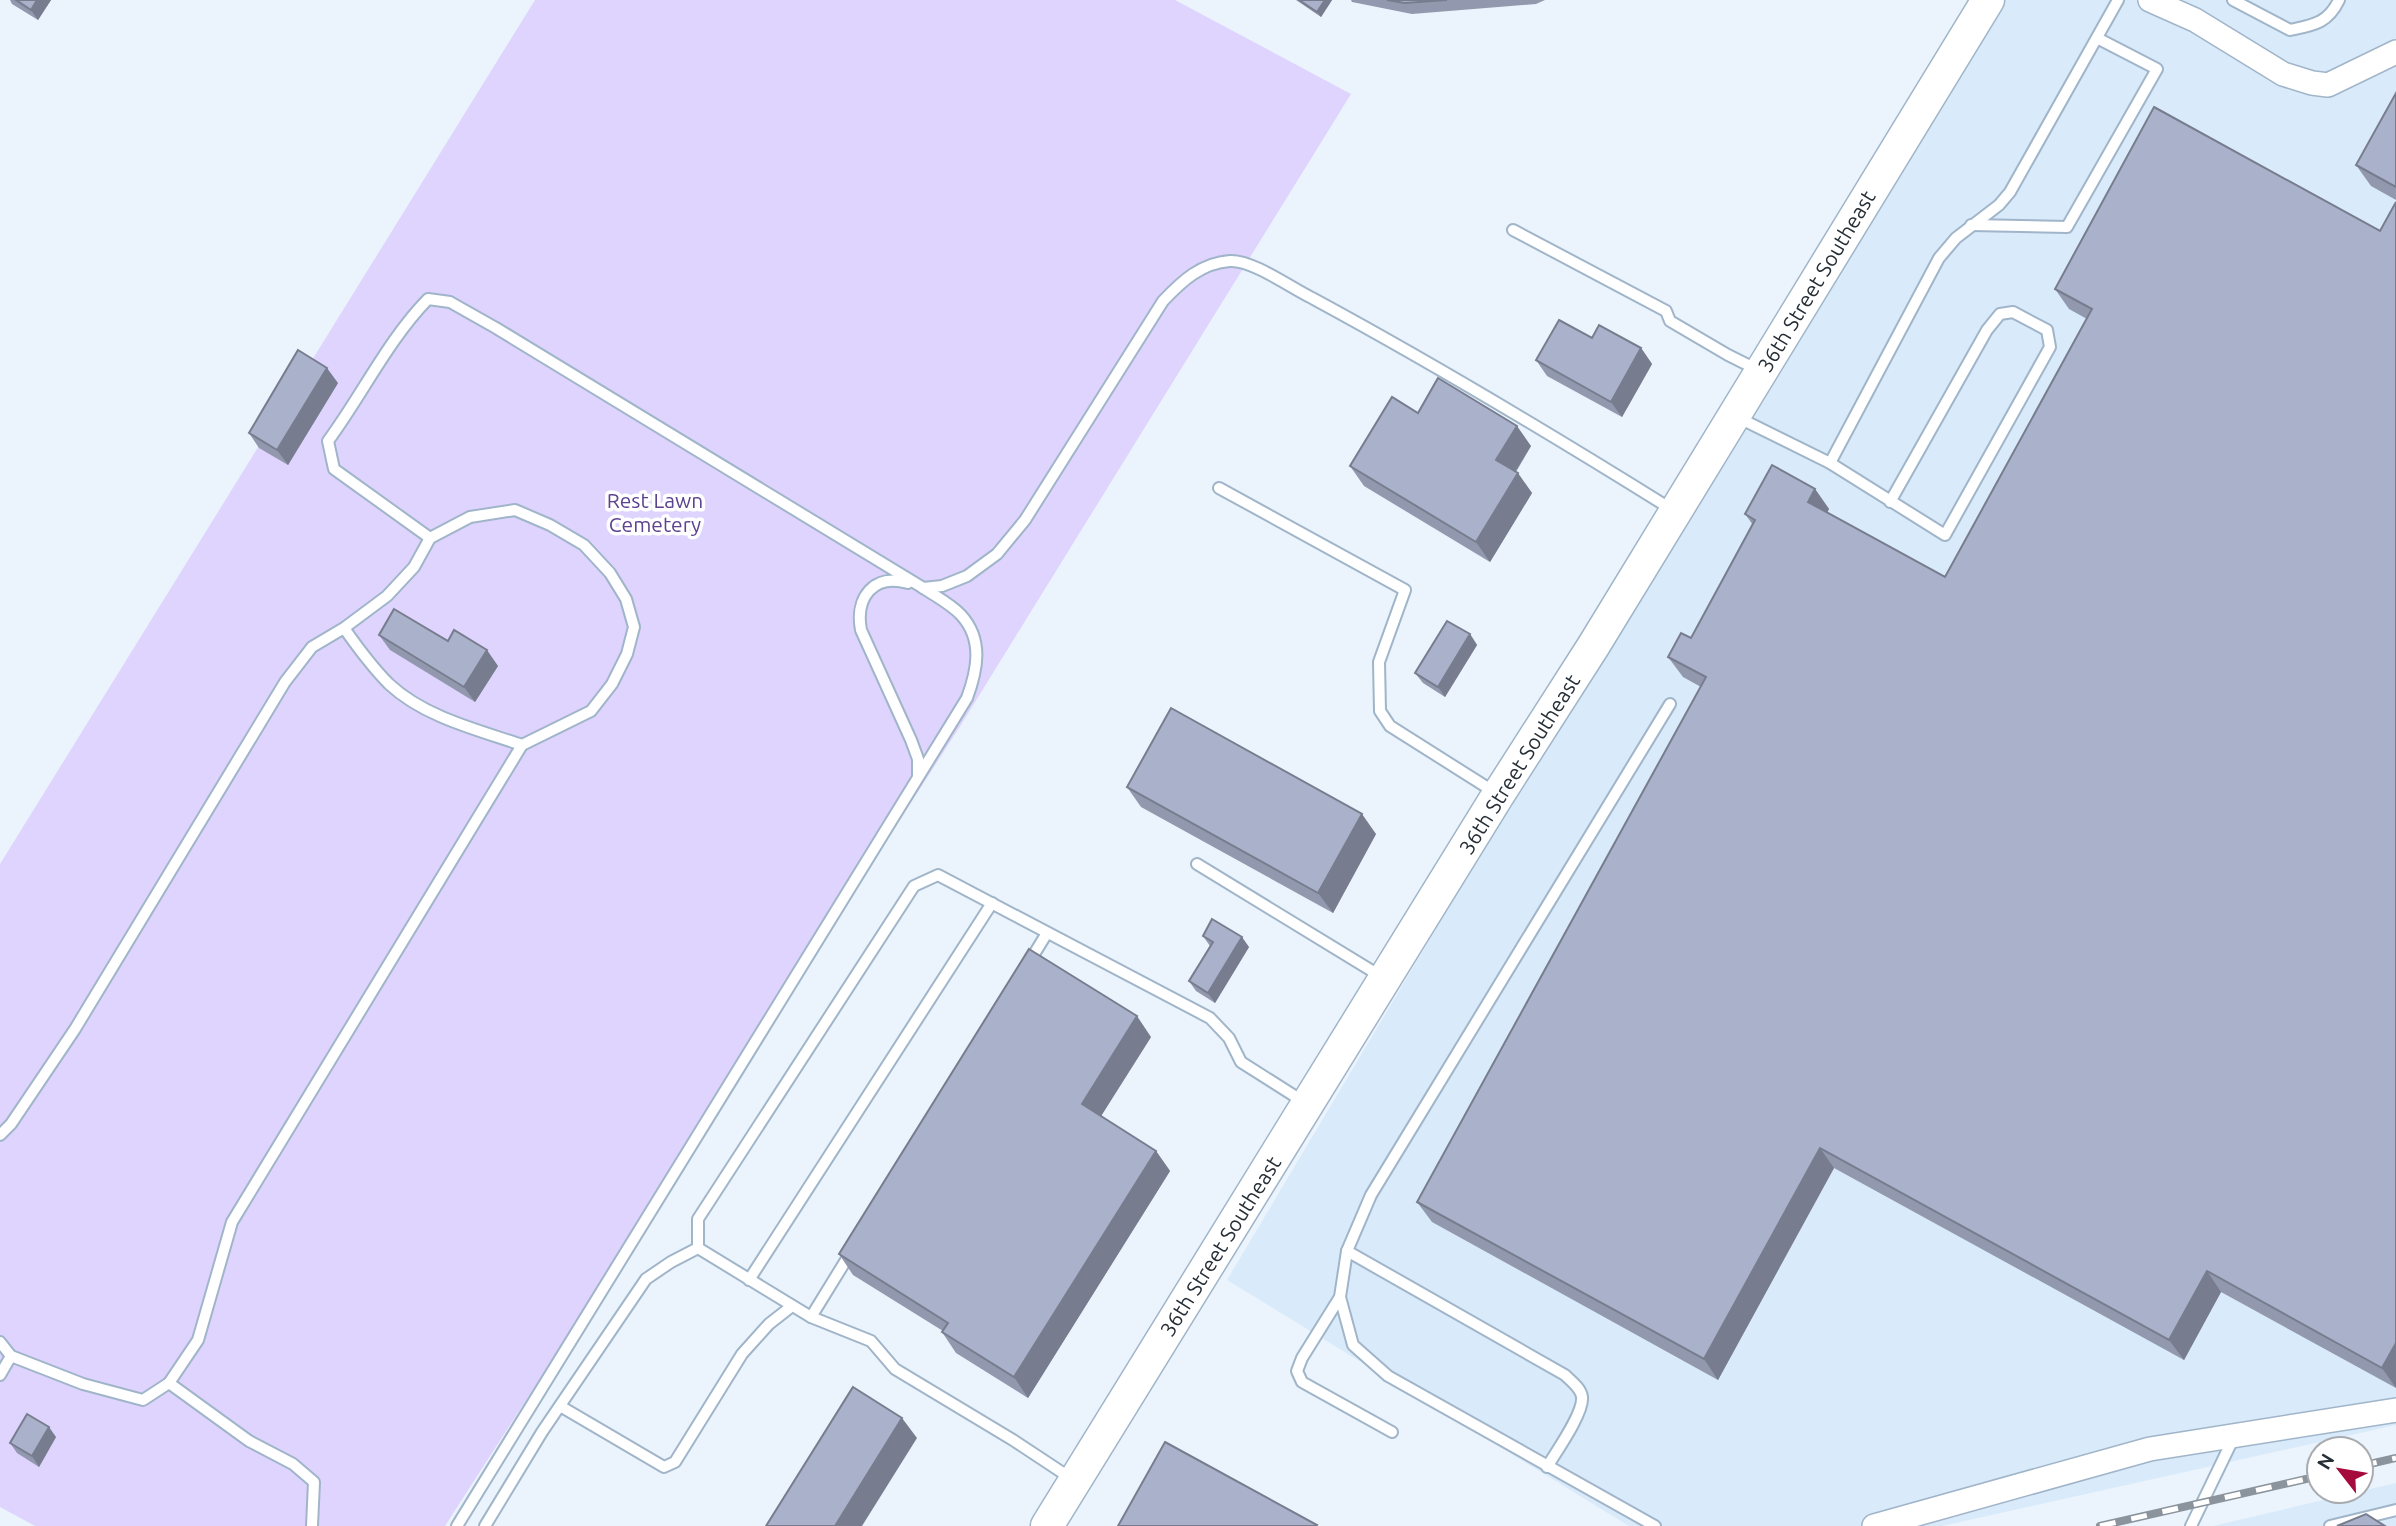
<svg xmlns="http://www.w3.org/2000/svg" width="2396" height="1526" viewBox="0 0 2396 1526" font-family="Ubuntu,sans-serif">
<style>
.built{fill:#d9eafa}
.green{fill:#dfd4fe}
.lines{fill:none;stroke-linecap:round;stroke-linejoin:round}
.lane-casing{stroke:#a0b5c9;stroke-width:14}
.street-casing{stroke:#a0b5c9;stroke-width:26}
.secondary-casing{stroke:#a0b5c9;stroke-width:35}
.lane{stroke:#fff;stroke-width:10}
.street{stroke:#fff;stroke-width:23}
.secondary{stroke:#fff;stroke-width:32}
.rail-casing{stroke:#8b949c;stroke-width:8}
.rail{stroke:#fff;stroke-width:5;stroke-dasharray:16;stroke-linecap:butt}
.wall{fill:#9299af}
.shaded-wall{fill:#777d8e}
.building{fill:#aab2cb;stroke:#777d8e;stroke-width:2}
.labels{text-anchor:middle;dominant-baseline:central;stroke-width:7;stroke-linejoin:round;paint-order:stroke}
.street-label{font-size:21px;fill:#262e36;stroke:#fff}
.park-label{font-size:21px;fill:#5c428f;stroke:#fff}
</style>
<rect width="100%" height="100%" fill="#ebf4fc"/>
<g class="built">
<polygon points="1989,0 2396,0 2396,1425 1942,1526 1629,1526 1227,1280"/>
<polygon points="2396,1483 2396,1526 2213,1526"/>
</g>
<polygon class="green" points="535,0 1175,0 1351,94 959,728 445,1526 35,1526 0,1507 0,864"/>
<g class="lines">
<defs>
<g id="lane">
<path d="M2233,0L2290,30C2314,25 2328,23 2339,0"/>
<polyline points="1971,225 2067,227 2157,69 2097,38"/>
<polyline points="1513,230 1666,311 1670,321 1728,355 1758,370"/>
<polyline points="1737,417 1830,463 1939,258 1956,238 1999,205 2010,192 2118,0"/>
<polyline points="1830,463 1945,535 2050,347 2047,330 2013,312 2000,314 1987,330 1890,502"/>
<polyline points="1219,488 1405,590 1379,662 1380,711 1390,726 1496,793"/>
<path d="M430,538L334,469L328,441C362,395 388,340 428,299L450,302L496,328L925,589C937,597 952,605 961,615C984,640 977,671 967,698L457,1526"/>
<path d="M908,583C873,573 855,598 861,630L911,740L918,759V776"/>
<path d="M923,588L942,586L967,576L997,554L1025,520L1163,301C1182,281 1201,263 1230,261C1253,260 1291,288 1312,298C1434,364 1554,436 1671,509"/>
<polyline points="1197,864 1382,977"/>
<polyline points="1028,964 1047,933"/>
<path d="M0,1135L11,1124L75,1029L285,682L312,647L344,628L387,596L414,567L430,538L470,517L515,510L550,525L584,545L610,573L626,599L634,627L627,654L612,684L591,711L522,745C478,730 424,717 389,684C372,667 358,648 344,628"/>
<path d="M1347,1251L1565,1375C1571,1381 1581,1388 1582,1397C1584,1413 1556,1452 1547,1467"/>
<polyline points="749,1280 992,903"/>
<polyline points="1340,1297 1302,1358 1297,1371 1302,1382 1392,1432"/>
<polyline points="811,1317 851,1252"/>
<polyline points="0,1342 11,1356 83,1384 143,1400 169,1383 249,1441 293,1464 314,1482 312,1526"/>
<polyline points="0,1375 11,1356"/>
<polyline points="169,1383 198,1340 232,1222 522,745"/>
<polyline points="560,1406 664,1467 675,1462 742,1354 769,1324 792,1306"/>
<polyline points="1072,1479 1013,1440 895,1369 871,1341 811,1317 698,1248 698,1219 914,886 938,875 1210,1018 1229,1038 1241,1062 1304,1102"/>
<polyline points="485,1526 542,1432 646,1279 671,1262 698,1248"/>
<polyline points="1655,1526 1388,1376 1353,1345 1340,1297 1347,1251 1371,1195 1670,704"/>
<polyline points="2191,1526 2234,1437"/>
<polyline points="2330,1526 2396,1510"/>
</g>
<g id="street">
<polyline points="2150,0 2195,20 2283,74 2312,83 2328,85 2396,52"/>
<polyline points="1874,1526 2150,1449 2396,1410"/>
</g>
<polyline id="secondary" points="1047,1526 1498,795 1594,645 1988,0"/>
</defs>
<use href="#lane" class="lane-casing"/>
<use href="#street" class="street-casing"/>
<use href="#secondary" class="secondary-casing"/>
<use href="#lane" class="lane"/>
<use href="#street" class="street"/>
<use href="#secondary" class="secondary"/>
<defs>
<g id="rail">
<polyline points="2361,1466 2396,1458"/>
<polyline points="2100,1526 2319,1476"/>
</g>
</defs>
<use href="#rail" class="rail-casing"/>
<use href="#rail" class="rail"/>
</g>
<g class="wall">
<polygon points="10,0 51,0 38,20 12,4"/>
<polygon points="1296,0 1332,0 1321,17"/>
<polygon points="1351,0 1545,0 1536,4 1412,14 1352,2"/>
<polygon points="2396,93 2396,200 2371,186 2356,165"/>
<polygon points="2396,202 2396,1388 2221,1292 2184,1360 1834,1168 1718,1380 1432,1222 1417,1202 1701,687 1683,677 1668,657 1691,638 1753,525 1745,514 1815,489 1829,509 1827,513 1945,577 2087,319 2069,309 2055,289 2380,231"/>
<polygon points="1592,338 1641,348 1652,364 1622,417 1547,376 1536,360"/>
<polygon points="338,383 288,465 259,448 249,433"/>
<polygon points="1418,413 1531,446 1516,472 1532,493 1490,562 1364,486 1350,466"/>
<polygon points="1470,634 1477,645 1445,697 1423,683 1415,673"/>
<polygon points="379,635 498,666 475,702 390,650"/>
<polygon points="1127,787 1376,834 1333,913 1141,807"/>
<polygon points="1203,936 1249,947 1215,1003 1196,991 1189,981 1210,946"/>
<polygon points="1151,1037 1101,1116 1156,1151 1170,1171 1028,1398 956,1353 942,1332 943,1331 853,1275 839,1254"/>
<polygon points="56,1437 39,1467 17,1453 10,1443"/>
</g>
<g class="shaded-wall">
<polygon points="37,0 51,0 38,20 31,10"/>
<polygon points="1325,0 1332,0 1321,17 1317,12"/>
<polygon points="1641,348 1652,364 1622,417 1611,402"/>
<polygon points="327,368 338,383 288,465 277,450"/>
<polygon points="1517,426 1531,446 1510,480 1496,460"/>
<polygon points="1518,473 1532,493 1490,562 1476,542"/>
<polygon points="1815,489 1829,509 1822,522 1808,502"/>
<polygon points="1470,634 1477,645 1445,697 1438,687"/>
<polygon points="487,650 498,666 475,702 464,687"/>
<polygon points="1362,814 1376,834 1333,913 1318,893"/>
<polygon points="1242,937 1249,947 1215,1003 1208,993"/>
<polygon points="1137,1016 1151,1037 1096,1124 1082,1104"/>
<polygon points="1820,1148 1834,1168 1718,1380 1704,1359"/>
<polygon points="1156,1151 1170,1171 1028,1398 1014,1377"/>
<polygon points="2207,1271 2221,1292 2184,1360 2169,1340"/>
<polygon points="2396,1343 2396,1388 2382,1368"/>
<polygon points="902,1418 917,1438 862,1526 835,1526"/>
<polygon points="49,1427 56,1437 39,1467 32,1456"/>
</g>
<g class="building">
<polygon points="16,0 37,0 31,10"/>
<polygon points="1299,0 1325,0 1317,12"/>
<polygon points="1387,0 1447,0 1405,3"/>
<polygon points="2396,93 2396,187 2356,165"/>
<polygon points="2154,107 2380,231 2396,202 2396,1343 2382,1368 2207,1271 2169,1340 1820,1148 1704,1359 1417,1202 1706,677 1668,657 1681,633 1691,638 1755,520 1745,514 1772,465 1815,489 1808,502 1945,577 2092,309 2055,289"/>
<polygon points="1559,320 1592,338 1599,325 1641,348 1611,402 1536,360"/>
<polygon points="298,350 327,368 277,450 249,433"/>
<polygon points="1438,378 1517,426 1496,460 1518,473 1476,542 1350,466 1392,397 1418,413"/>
<polygon points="394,609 448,641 454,630 487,650 464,687 379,635"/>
<polygon points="1447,621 1470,634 1438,687 1415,673"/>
<polygon points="1171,708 1362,814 1318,893 1127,787"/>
<polygon points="1212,919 1242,937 1208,993 1189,981 1213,942 1203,936"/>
<polygon points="1029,949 1137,1016 1082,1104 1156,1151 1014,1377 942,1332 948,1323 839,1254"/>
<polygon points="853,1387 902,1418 835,1526 766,1526"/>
<polygon points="27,1414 49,1427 32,1456 10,1443"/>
<polygon points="1165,1442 1317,1525 1316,1526 1118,1526"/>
<polygon points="2366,1514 2385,1526 2337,1526"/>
</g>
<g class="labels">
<g class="street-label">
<text transform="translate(1816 281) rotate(-59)">36th Street Southeast</text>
<text transform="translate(1519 764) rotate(-58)">36th Street Southeast</text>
<text transform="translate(1220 1246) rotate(-58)">36th Street Southeast</text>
</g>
<g class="park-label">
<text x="655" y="500">Rest Lawn<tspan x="655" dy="24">Cemetery</tspan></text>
</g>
</g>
<g transform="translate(2340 1470) rotate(301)"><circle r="33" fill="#ffffff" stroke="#a8abaf" stroke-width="2"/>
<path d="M0-5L12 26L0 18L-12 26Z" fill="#a50b3c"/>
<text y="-10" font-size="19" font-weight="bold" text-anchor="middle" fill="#262e36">N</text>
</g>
</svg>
